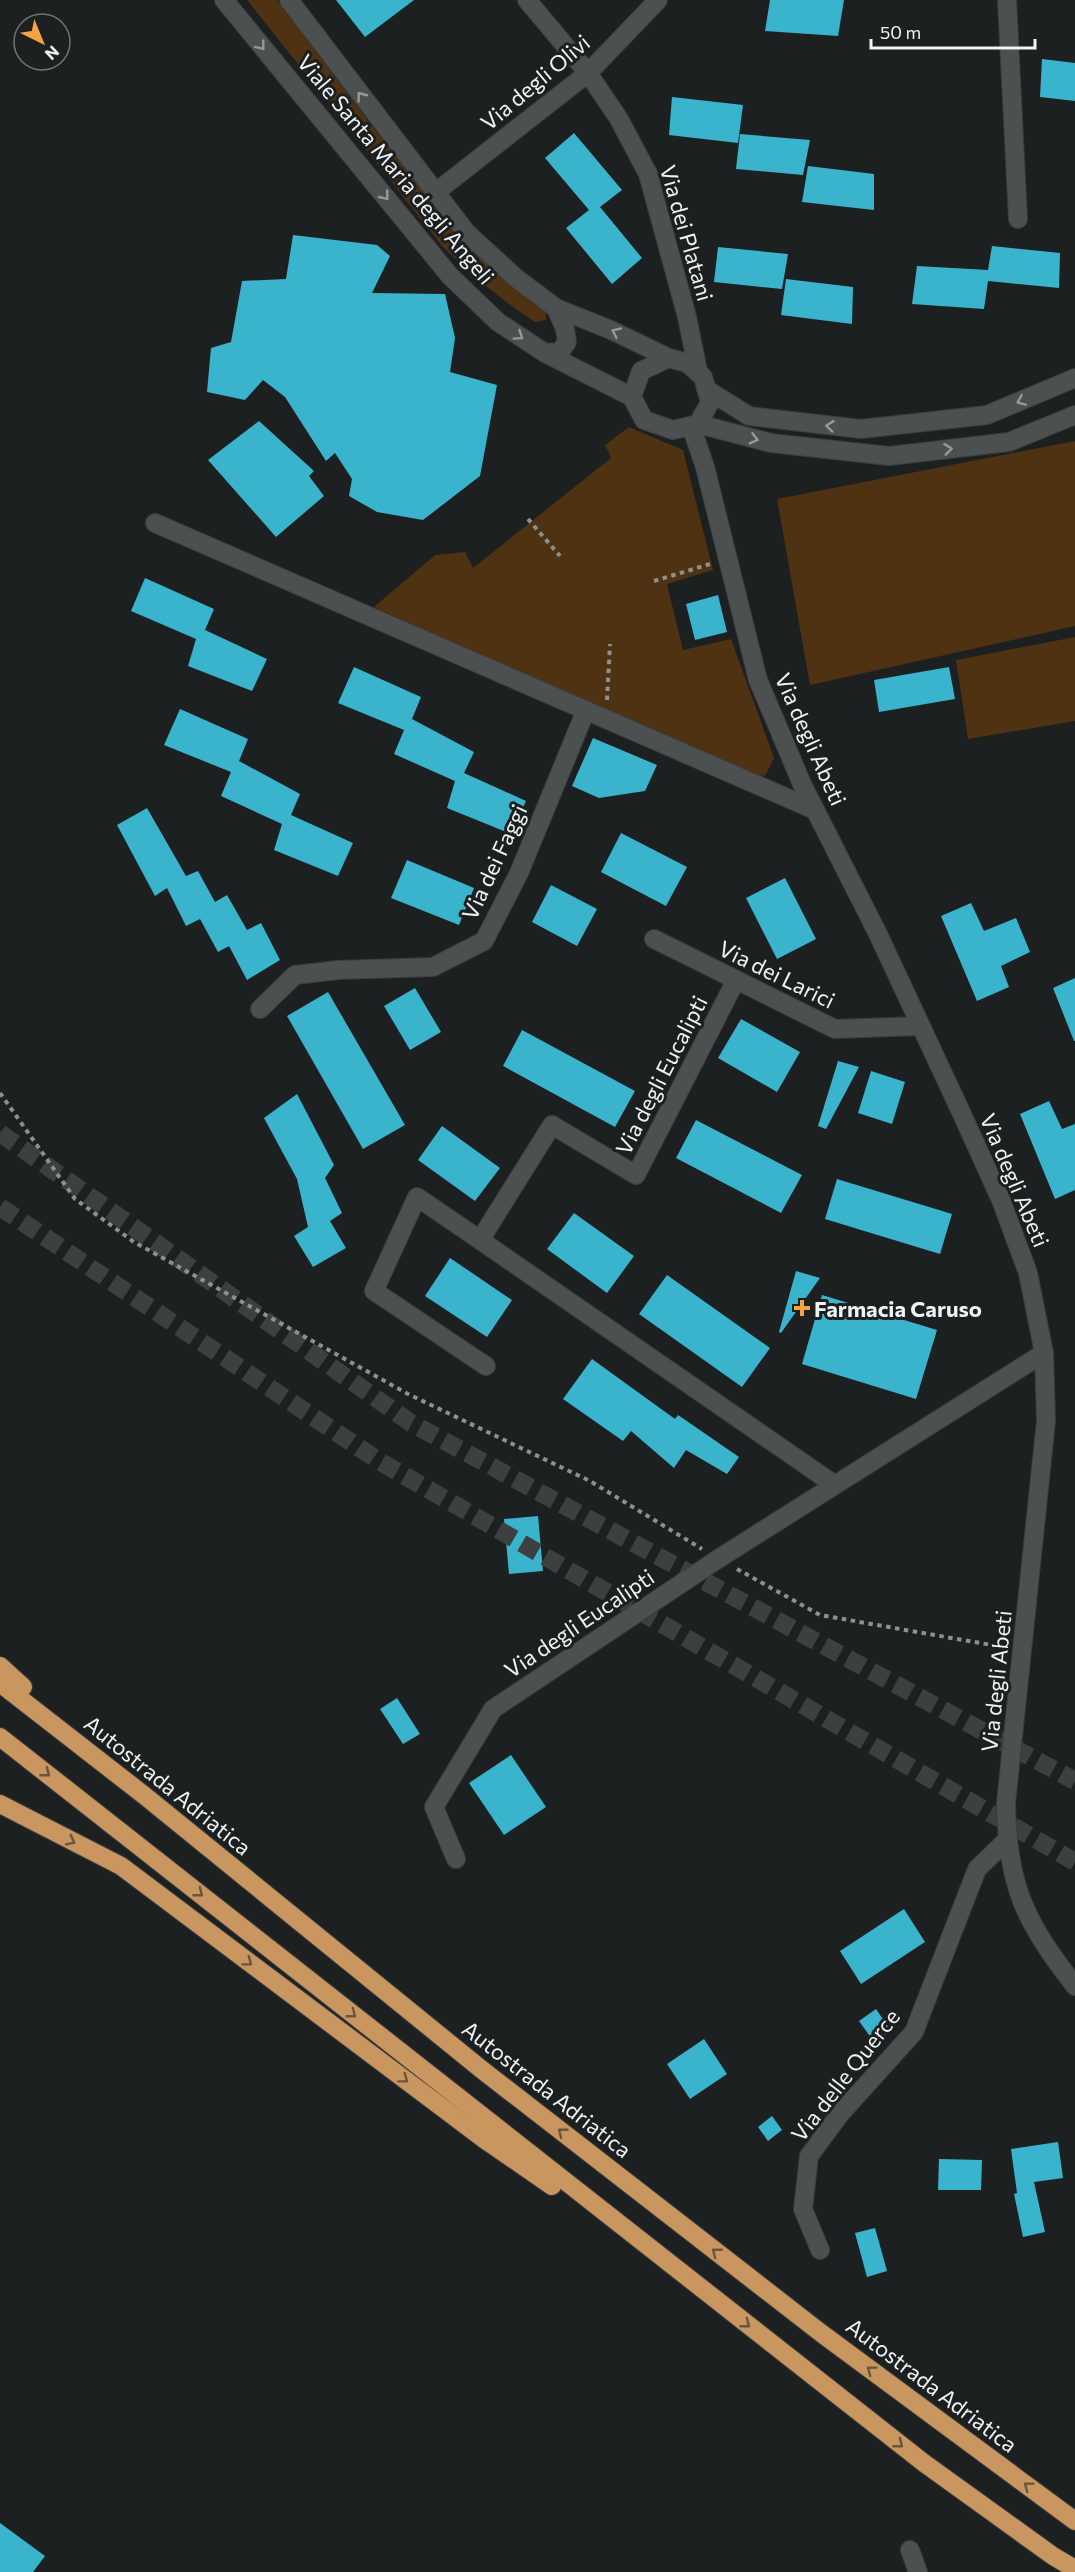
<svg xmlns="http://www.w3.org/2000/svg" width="1075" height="2572" viewBox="0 0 1075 2572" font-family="Commissioner,sans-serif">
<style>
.green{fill:#4f3211}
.building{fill:#39b4cc}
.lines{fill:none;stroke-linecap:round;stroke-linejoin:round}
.trunk-tunnel{stroke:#3d4040;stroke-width:18;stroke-dasharray:18 9;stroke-linecap:butt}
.minor-casing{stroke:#3a3d3d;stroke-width:20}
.tertiary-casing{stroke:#3a3d3d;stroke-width:20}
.motorway-casing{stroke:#3a3d3d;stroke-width:20}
.path{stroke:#8d9090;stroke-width:4;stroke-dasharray:4.5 4.5;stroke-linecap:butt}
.minor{stroke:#4c5051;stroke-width:18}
.tertiary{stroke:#4c5051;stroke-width:18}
.motorway{stroke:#c99660;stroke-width:18}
.oneway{stroke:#96999a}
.oneway2{stroke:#6a553d}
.poi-dot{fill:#f4a344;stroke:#1d2021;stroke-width:2}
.labels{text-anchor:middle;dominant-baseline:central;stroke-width:6;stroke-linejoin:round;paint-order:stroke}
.street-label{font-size:22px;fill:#f0f3f3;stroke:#1d2021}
.poi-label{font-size:22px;font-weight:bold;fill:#f0f3f3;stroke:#1d2021;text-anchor:start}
</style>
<rect width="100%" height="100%" fill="#1d2021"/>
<g class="green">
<path d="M247,0H277L378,134L473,251L547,309L546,320L535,322C501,300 472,275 443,247Z"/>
<polygon points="629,427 683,450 713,570 667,584 683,650 731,639 774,758 765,776 734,770 374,607 435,555 465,552 473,568 611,458 605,445"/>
<polygon points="1075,441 1075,626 810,685 777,499"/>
<polygon points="1075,637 1075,721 968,739 956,660"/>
</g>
<g class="building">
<polygon points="336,0 414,0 365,37"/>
<polygon points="770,0 844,0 838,36 765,31"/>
<polygon points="1042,59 1075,63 1075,101 1040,97"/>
<polygon points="672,97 743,105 738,143 669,135"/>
<polygon points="574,133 622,190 600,207 642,258 612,284 566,228 589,210 545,158"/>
<polygon points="740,134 810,140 803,175 736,169"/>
<polygon points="808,166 874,174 874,210 802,202"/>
<polygon points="293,235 377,245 390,256 372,293 445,294 455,338 450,372 497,385 480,476 423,520 377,512 349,496 352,479 335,453 326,461 285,397 263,380 245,400 207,392 211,348 231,342 242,281 286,279"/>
<polygon points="992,246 1060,253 1059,288 988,281 984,309 912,304 917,266 988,270"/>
<polygon points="718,247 788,254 782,289 714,282"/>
<polygon points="786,279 853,287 852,324 781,315"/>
<polygon points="259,421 314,471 309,476 324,496 276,537 208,460"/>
<polygon points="145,578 214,609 205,630 267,659 252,691 188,666 196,639 131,611"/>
<polygon points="718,595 727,632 695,640 686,604"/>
<polygon points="354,667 421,697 412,719 474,752 464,773 526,801 511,834 447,808 455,781 394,754 404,730 338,703"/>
<polygon points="949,667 955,699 879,712 874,680"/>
<polygon points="180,709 248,739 239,761 300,794 291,815 353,843 338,876 274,850 282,824 221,796 231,772 164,745"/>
<polygon points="593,738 657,765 645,791 599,798 572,786"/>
<polygon points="147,808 186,876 198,871 215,902 227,895 247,930 261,923 280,960 247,980 229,946 218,952 200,919 186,926 167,888 155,896 117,825"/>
<polygon points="621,833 687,867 666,906 601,872"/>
<polygon points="407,860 474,888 459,925 391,898"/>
<polygon points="785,878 816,939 777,959 746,898"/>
<polygon points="551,885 597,909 577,946 532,922"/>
<polygon points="971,903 984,931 1016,918 1030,952 1001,966 1009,987 977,1001 941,916"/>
<polygon points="1075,978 1075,1041 1074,1041 1053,988"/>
<polygon points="415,988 441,1032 410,1050 384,1006"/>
<polygon points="328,992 405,1125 363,1149 287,1016"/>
<polygon points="741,1019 800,1052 777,1092 718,1058"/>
<polygon points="522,1030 635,1091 615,1127 503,1066"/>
<polygon points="838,1061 859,1067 826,1129 818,1126"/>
<polygon points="871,1071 905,1082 892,1124 858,1113"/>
<polygon points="297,1094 334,1165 325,1178 342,1213 330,1221 346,1248 313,1267 294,1236 308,1227 297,1179 264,1118"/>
<polygon points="1049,1101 1062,1129 1075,1124 1075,1190 1055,1199 1020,1114"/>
<polygon points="696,1120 802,1175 781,1213 676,1158"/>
<polygon points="442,1126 500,1168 475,1201 418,1160"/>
<polygon points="837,1179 952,1214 940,1254 825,1219"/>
<polygon points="574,1213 634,1256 607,1293 547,1249"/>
<polygon points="450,1258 512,1300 487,1337 425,1296"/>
<polygon points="796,1271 820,1278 781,1333 779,1332"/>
<polygon points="667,1275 770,1348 742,1387 639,1314"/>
<polygon points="822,1295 937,1330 916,1399 802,1364"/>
<polygon points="592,1359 675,1419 678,1415 739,1457 727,1474 686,1450 674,1468 631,1431 623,1441 563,1399"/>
<polygon points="538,1516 543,1571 509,1574 504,1519"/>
<polygon points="397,1698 420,1734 403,1744 380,1709"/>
<polygon points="511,1755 546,1807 504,1835 469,1783"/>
<polygon points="904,1909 925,1942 861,1984 840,1951"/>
<polygon points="876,2009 891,2031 874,2042 859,2021"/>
<polygon points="704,2039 727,2074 690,2099 667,2064"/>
<polygon points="772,2116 782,2130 768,2141 758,2127"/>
<polygon points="1058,2142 1063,2178 1034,2182 1045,2232 1023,2237 1014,2194 1017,2193 1011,2149"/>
<polygon points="939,2159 982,2160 981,2190 938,2190"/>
<polygon points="875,2228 887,2271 867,2277 855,2233"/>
<polygon points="0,2523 45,2556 33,2572 0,2572"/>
</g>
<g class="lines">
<g class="trunk-tunnel">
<polyline points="0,1133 411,1423 1075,1781"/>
<polyline points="0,1207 379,1461 1075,1862"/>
</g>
<defs>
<g id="minor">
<polyline points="527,0 588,73 619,119 648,174 687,317 698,371"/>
<polyline points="1007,0 1018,219"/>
<polyline points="436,192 588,73 658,0"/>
<path d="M691,426L705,467L758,680L802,784L878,934L961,1112L1001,1200L1028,1273L1044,1353L1046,1421L1006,1803C1007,1885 1025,1922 1075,1986"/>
<polyline points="155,523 815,810"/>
<polyline points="654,939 835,1029 921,1026"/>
<polyline points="736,980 636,1175 552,1125 480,1240 835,1485"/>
<polyline points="260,1009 295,975 338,970 433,967 484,941 519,873 586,710"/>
<polyline points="480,1240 417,1197 374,1291 486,1366"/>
<polyline points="456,1859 434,1807 493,1709 718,1559 1044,1353"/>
<polyline points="820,2250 803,2209 809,2156 840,2114 914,2032 977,1869 1007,1840"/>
<polyline points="910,2550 918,2572"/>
</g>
<g id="tertiary">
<polyline points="224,0 450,276 498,322 545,353 632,397 644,420 673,430 698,424 771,443 889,456 1009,442 1075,415"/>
<polyline points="289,0 466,232 516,278 556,308 611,330 669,358 687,363 703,377 710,402 698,424"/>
<polyline points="545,353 560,352 567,342 565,329 556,308"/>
<polyline points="706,389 749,416 861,429 987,415 1075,378"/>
<polyline points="632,397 641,371 669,358"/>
</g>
<g id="motorway">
<polyline points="0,1666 23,1687"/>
<polyline points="0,1683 145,1796 481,2069 821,2333 1075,2521"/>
<polyline points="0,1737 924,2463 1053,2556 1075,2569"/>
<polyline points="0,1804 121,1866 484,2139 552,2186"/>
</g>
</defs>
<use href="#minor" class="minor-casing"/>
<use href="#tertiary" class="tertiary-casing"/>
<use href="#motorway" class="motorway-casing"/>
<g class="path">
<polyline points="528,519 560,556"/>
<polyline points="654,581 710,564"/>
<polyline points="607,700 610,644"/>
<polyline points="0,1093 75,1199 134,1242 408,1394 590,1481 702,1549"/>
<polyline points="737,1569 820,1615 1003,1647"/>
</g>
<use href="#minor" class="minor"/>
<use href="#tertiary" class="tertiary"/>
<use href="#motorway" class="motorway"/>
</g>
<defs><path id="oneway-chevron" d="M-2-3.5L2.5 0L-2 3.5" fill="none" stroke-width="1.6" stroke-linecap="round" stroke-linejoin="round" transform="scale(1.5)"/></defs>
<g class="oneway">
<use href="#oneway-chevron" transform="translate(261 46) rotate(52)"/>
<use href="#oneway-chevron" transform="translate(361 96) rotate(-127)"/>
<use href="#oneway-chevron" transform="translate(385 196) rotate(51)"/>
<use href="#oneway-chevron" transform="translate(616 332) rotate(-155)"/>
<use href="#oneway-chevron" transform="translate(519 336) rotate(34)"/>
<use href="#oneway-chevron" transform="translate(1021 401) rotate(157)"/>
<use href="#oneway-chevron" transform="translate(830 426) rotate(-173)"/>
<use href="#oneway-chevron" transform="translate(754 439) rotate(15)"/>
<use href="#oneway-chevron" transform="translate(948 449) rotate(-7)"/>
</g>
<g class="oneway2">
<use href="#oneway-chevron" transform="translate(46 1773) rotate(38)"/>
<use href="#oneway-chevron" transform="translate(71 1841) rotate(27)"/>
<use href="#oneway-chevron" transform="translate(199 1893) rotate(38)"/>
<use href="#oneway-chevron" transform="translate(248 1962) rotate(37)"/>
<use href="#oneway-chevron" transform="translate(352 2014) rotate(38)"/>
<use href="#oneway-chevron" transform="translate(404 2079) rotate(37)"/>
<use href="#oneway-chevron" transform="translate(562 2132) rotate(-142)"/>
<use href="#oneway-chevron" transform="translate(716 2252) rotate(-142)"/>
<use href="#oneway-chevron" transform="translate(746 2324) rotate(38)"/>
<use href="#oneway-chevron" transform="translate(871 2370) rotate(-143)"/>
<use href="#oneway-chevron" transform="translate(899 2444) rotate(38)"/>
<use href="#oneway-chevron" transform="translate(1028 2486) rotate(-143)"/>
</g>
<path class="poi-dot" d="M799 1299h6v6h6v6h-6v6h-6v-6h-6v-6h6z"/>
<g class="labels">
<g class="street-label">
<text transform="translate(535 82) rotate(-40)">Via degli Olivi</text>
<text transform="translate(396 169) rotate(50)">Viale Santa Maria degli Angeli</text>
<text transform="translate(687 233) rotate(74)">Via dei Platani</text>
<text transform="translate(811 739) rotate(66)">Via degli Abeti</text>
<text transform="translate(494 862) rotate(-65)">Via dei Faggi</text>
<text transform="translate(777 974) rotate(26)">Via dei Larici</text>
<text transform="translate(661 1075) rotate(-63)">Via degli Eucalipti</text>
<text transform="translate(1015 1180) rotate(67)">Via degli Abeti</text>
<text transform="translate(579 1623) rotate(-34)">Via degli Eucalipti</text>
<text transform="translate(996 1681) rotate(-84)">Via degli Abeti</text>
<text transform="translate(168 1785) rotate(39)">Autostrada Adriatica</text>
<text transform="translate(845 2075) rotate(-52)">Via delle Querce</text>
<text transform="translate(547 2089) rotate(38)">Autostrada Adriatica</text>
<text transform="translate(932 2385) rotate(37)">Autostrada Adriatica</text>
</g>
<g class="poi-label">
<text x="814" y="1308">Farmacia Caruso</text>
</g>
</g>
<g transform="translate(42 42) rotate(137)"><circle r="28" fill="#1d2021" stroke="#717475" stroke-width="1.5"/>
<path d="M0-4.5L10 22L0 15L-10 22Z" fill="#f4a344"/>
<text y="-9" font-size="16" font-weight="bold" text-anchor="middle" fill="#f0f3f3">N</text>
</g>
<path d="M871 39v9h164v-9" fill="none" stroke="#f0f3f3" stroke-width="3"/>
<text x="880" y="39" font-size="18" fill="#f0f3f3" stroke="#1d2021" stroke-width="4.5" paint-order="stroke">50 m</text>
</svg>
